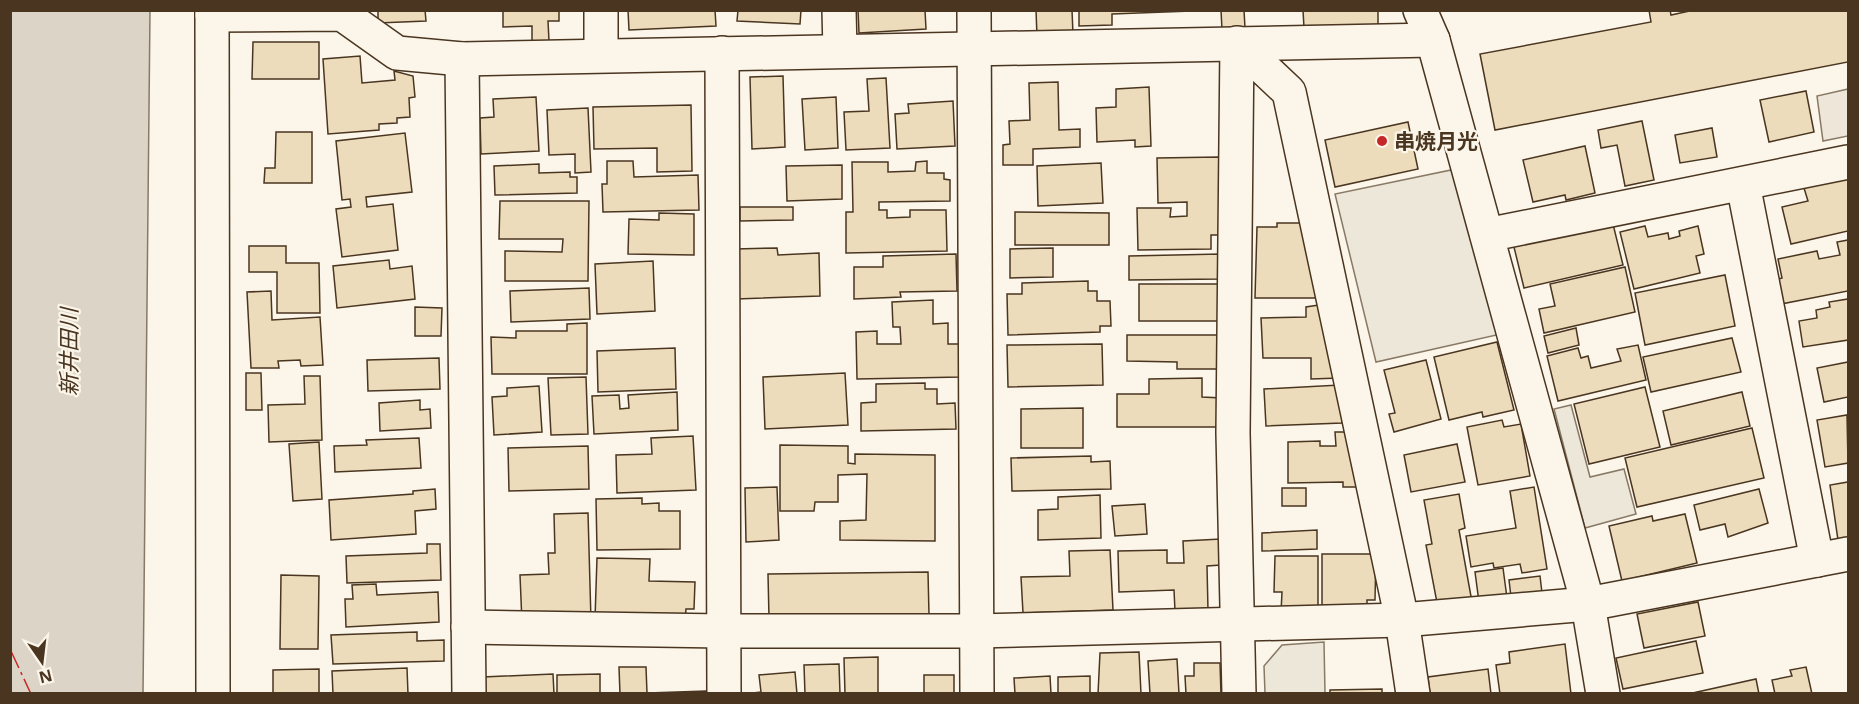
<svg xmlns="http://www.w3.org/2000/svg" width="1859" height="704" viewBox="0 0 1859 704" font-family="'Noto Sans','Noto Sans JP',sans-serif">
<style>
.green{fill:#ede6d9;stroke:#887966;stroke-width:1.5}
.parking{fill:#ede7d9;stroke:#887966;stroke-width:1.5}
.water{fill:#dcd4c6;stroke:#887966;stroke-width:1.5}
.building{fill:#ecdcbc;stroke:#4a3520;stroke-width:1.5}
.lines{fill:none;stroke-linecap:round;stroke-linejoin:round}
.minor-casing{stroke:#4a3520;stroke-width:36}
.minor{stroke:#fbf6e9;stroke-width:33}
.power{stroke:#c62828;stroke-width:1.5;stroke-dasharray:21 4.5 3 4.5;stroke-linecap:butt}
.poi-dot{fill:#c62828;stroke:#fbf6e9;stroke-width:2}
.labels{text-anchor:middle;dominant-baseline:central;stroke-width:4.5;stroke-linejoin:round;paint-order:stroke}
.poi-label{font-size:21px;font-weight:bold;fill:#4a3520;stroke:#fbf6e9;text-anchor:start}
.water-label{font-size:22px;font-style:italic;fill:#4a3520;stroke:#fbf6e9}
</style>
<rect width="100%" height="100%" fill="#fbf6e9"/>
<polygon class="green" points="1848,89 1848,136 1823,141 1817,96"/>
<g class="parking">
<polygon points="1456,169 1501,334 1376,362 1335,194"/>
<polygon points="1571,405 1590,477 1624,469 1636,514 1585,528 1554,409"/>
<polygon points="1324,642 1325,693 1265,693 1264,666 1282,645"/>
</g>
<polygon class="water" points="10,11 150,11 143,693 11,693"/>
<g class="building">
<polygon points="378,10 425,10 426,21 378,23"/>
<polygon points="503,10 559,10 559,21 548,21 549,41 532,41 532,26 503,27"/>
<polygon points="628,10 715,10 716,26 629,30"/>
<polygon points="738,10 801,10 800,24 737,21"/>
<polygon points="858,10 925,10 926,29 859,33"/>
<polygon points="1036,10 1072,10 1073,34 1037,36"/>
<polygon points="1079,10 1191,10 1191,11 1112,14 1112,25 1079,26"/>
<polygon points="1221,10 1244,10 1245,28 1222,30"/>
<polygon points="1303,10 1378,10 1378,27 1304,28"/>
<polygon points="1649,10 1670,10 1671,15 1694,10 1848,10 1848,62 1495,130 1480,54 1651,22"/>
<polygon points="253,42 319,42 319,79 252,79"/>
<polygon points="360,56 362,83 395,80 394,71 413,76 415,97 409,98 410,117 397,118 397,123 379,124 379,130 328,134 323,59"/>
<polygon points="783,76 785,147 752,149 750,77"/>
<polygon points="886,78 890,148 846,150 844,112 869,111 867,79"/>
<polygon points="1058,82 1059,130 1080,129 1080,147 1033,149 1033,165 1003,165 1003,145 1010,144 1009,121 1030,120 1029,83"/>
<polygon points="1149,87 1151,146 1135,147 1135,140 1097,142 1096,108 1116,107 1116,89"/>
<polygon points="1806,91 1814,132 1769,142 1760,100"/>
<polygon points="536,97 539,151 481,154 480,118 494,117 493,99"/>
<polygon points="836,97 838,148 805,150 802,99"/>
<polygon points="953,101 955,146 897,149 895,114 909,113 908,104"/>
<polygon points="691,105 692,171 657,172 657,148 594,149 593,107"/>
<polygon points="588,108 591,172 575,173 575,154 549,155 547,110"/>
<polygon points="1642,121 1654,180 1625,186 1617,145 1601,148 1598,130"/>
<polygon points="1408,122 1418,169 1335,187 1325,140"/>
<polygon points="1712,128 1717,157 1680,163 1675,135"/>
<polygon points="276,132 312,132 312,183 264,183 265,168 275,168"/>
<polygon points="405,133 412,192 366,197 367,207 393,204 398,250 342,257 336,209 351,207 350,199 342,200 336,141"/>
<polygon points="1585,146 1595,193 1566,200 1565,195 1533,202 1523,160"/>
<polygon points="1219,157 1219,235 1211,235 1211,249 1138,250 1137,208 1171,208 1170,217 1187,216 1187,202 1158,203 1157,158"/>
<polygon points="607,161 633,161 634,177 698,175 699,210 603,212 602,184 607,184"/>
<polygon points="927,161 927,173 944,173 944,179 950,180 950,201 879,202 879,210 887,210 887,218 910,217 910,210 946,210 947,251 846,253 846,212 853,212 852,162 888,162 888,172 915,171 916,162"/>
<polygon points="1101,163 1103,203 1038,206 1037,166"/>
<polygon points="539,164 539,173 570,172 570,177 577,177 577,193 495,195 494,166"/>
<polygon points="842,165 842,199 787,201 786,166"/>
<polygon points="1848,178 1848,231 1791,244 1782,207 1808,201 1804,188"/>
<polygon points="500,201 589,201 588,281 505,281 505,251 562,252 563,239 499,239"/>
<polygon points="740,207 793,207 793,220 740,221"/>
<polygon points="1015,212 1109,213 1109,245 1015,245"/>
<polygon points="659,213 694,214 694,255 628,254 629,219 659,220"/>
<polygon points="1612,220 1623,265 1524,288 1513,243"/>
<polygon points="1277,223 1304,223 1321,298 1255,298 1257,227 1277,227"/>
<polygon points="1645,226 1648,237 1668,233 1669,239 1680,236 1679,231 1698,226 1704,254 1696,256 1700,273 1634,289 1620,232"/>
<polygon points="1848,240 1848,291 1781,304 1776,280 1782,278 1778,259 1817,251 1819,259 1840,255 1837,242"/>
<polygon points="249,246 286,246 286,263 319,263 320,313 277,313 277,272 249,272"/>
<polygon points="777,248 778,255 819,253 820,296 736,299 735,249"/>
<polygon points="1053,248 1053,277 1010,278 1010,249"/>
<polygon points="956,254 957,291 900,292 901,297 854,299 854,267 883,267 883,256"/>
<polygon points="1221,254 1221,279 1129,280 1129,256"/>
<polygon points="389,260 390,269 412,266 415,299 337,308 333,266"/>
<polygon points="653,261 655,311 597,314 595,264"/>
<polygon points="1625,267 1635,312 1544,333 1539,309 1555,306 1550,284"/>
<polygon points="1725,275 1735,326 1645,345 1635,293"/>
<polygon points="1088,281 1088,291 1097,291 1097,301 1110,301 1111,326 1100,326 1100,332 1008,335 1007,294 1022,294 1022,283"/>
<rect x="1139" y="284" width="85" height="37"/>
<polygon points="589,288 590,319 511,322 510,291"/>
<polygon points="271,291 272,320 320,317 323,365 301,366 300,360 278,361 279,368 251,368 247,292"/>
<polygon points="1848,299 1848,340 1803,347 1799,321 1817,318 1816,310 1830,307 1829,302"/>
<polygon points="933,300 933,324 948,323 948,344 960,344 961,377 857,379 856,332 877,331 877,344 901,344 900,327 893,327 892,302"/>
<polygon points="1325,304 1339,378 1311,379 1311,358 1263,358 1261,318 1306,317 1306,307"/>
<polygon points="415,307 442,308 441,336 415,336"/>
<polygon points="587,323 587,374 492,374 491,337 516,338 516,331 567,331 567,324"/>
<polygon points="1576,328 1579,345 1548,353 1544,336"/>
<polygon points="1127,335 1217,335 1217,369 1177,369 1177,362 1127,361"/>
<polygon points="1732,338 1741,372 1651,392 1643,357"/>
<polygon points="1497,342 1514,410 1483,417 1482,412 1449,420 1434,357"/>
<polygon points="1102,344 1103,385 1008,387 1007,345"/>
<polygon points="1638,345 1646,380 1558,401 1547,356 1578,348 1581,358 1588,356 1591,368 1621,361 1617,349"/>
<polygon points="675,348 676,389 598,392 597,351"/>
<polygon points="439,358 440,389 368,391 367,360"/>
<polygon points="1426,360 1441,419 1394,432 1389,414 1395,413 1384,370"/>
<polygon points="1848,362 1848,397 1824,402 1817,368"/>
<polygon points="246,373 261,373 262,410 246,410"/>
<polygon points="845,373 848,425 765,429 763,377"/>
<polygon points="304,376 320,376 322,440 269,442 268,405 305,404"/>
<polygon points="586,377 588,434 551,435 548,378"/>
<polygon points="1202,378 1202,397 1222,398 1222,427 1117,427 1117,394 1149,394 1149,379"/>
<polygon points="925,383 925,389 937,389 937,404 955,403 956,429 861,431 861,403 876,402 876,384"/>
<polygon points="1340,385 1342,423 1266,426 1264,389"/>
<polygon points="539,386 542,432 494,435 492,397 507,396 507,388"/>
<polygon points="1645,387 1660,447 1589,464 1574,404"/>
<polygon points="677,392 678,430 594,434 592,396 619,395 620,409 629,408 628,395"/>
<polygon points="1742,392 1750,426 1671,445 1663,411"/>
<polygon points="420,400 420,410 430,409 431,428 380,431 379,403"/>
<polygon points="1083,408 1083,448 1021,448 1021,409"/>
<polygon points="1847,415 1848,463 1825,467 1817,420"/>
<polygon points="1502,420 1504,427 1521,424 1530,476 1478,485 1467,427"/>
<polygon points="1752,428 1764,478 1637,507 1625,458"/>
<polygon points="1335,432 1355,432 1356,487 1343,487 1343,482 1288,483 1288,442 1320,441 1320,446 1336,446"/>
<polygon points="693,436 696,490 617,493 616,455 652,454 651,438"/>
<polygon points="419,438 421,468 335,472 334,446 367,445 366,440"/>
<polygon points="319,442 322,499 293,501 289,444"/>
<polygon points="1457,444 1465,482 1411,492 1404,455"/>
<polygon points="780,445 848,446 848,463 855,464 855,454 935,455 935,541 840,540 840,521 866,520 867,474 838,475 838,502 815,502 814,511 780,511"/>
<polygon points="588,446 589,489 509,491 508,448"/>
<polygon points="1091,456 1091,462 1110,461 1111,489 1012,491 1011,458"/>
<polygon points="1848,482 1848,538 1838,540 1830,485"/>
<polygon points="777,487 779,540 746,542 745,488"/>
<polygon points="1534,487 1547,569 1522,573 1520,564 1494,568 1493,563 1471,567 1466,536 1516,528 1510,491"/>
<rect x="1282" y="488" width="24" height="18"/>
<polygon points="435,489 436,509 415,511 416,534 331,540 329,500 413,494 413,491"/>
<polygon points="1759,489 1768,523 1728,537 1725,524 1700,530 1694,505"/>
<polygon points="1459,494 1465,528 1459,530 1472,602 1438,608 1426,545 1432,544 1424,500"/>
<polygon points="1100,495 1101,538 1038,540 1038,510 1058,509 1058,497"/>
<polygon points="642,498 642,504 659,503 659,511 680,511 680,549 597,550 596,499"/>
<polygon points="1145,504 1147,534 1115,536 1112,506"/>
<polygon points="588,513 591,621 522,623 520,575 549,574 548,553 555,553 554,514"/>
<polygon points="1685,514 1697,563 1622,581 1609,526 1652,516 1653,521"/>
<polygon points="1317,530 1317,549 1262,551 1262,533"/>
<polygon points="1221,539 1221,565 1207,566 1208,610 1175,611 1174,590 1119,592 1118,551 1167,550 1167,563 1184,563 1183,541"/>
<polygon points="427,544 440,544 441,580 347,583 346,556 427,553"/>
<polygon points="1110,550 1113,610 1023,613 1021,577 1070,576 1069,551"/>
<polygon points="1322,554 1376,554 1375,600 1367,600 1367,613 1322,613"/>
<polygon points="1275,556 1318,556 1318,614 1281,613 1282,592 1274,592"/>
<polygon points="597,558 650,559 649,581 695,582 694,609 686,609 685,621 595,619"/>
<polygon points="1503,568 1507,598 1479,602 1475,572"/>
<polygon points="928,572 929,615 769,618 768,574"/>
<polygon points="281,575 319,576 318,649 280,649"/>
<polygon points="1540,576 1542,593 1511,597 1509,580"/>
<polygon points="376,584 377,595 438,592 439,622 346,627 345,599 353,599 352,585"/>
<polygon points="1698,602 1705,636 1644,648 1637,614"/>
<polygon points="417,632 417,641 444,640 444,661 333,664 331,635"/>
<polygon points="1696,641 1703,673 1623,689 1616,658"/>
<polygon points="1565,644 1571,694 1500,694 1496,665 1510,663 1509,652"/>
<polygon points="1139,652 1141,694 1098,694 1100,653"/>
<polygon points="878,657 878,694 845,694 844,658"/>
<polygon points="1177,659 1179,694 1150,694 1148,661"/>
<polygon points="1194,663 1220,663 1221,694 1186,694 1185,676 1194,676"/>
<polygon points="839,664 840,694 805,694 804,665"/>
<polygon points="619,667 646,667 647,693 706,691 706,694 620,694"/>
<polygon points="1806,667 1812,694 1775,694 1772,680 1792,676 1790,670"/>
<polygon points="407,668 408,694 333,694 332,671"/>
<polygon points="319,669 319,694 273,694 273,670"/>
<polygon points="1488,669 1491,694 1430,694 1428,677"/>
<polygon points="795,672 797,694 745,694 761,692 759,675"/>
<polygon points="553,674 554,694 484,694 483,677"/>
<polygon points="600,674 600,694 557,694 557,675"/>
<rect x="924" y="675" width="30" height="19"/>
<polygon points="1050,676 1051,694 1015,694 1014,678"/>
<polygon points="1090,676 1090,694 1058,694 1058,677"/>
<polygon points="1756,679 1759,694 1688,694"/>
<polygon points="1382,689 1382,694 1330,694 1330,690"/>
</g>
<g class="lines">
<defs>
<g id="minor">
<polyline points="212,10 213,694"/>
<polyline points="839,10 840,51"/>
<polyline points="974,10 977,694"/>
<polyline points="1420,10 1433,40 1588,604 1603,694"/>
<polyline points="212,15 342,14 397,53 462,59 1433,40"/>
<polyline points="722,53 724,694"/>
<polyline points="601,55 601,10"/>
<polyline points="462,59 469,694"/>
<polyline points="1743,184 1817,560"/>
<polyline points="1487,235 1848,162"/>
<polyline points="468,627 723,631 977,631 1402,620 1588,604 1848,554"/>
<polyline points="1239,694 1233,433 1237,43 1289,92 1402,620 1413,694"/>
</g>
</defs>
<use href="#minor" class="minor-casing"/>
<use href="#minor" class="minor"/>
<polyline class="power" points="10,649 31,694"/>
</g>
<circle class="poi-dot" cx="1382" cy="141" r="6"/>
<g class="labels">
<g class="poi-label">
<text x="1394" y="141">串焼月光</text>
</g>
<g class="water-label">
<text transform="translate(68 352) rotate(-90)">新井田川</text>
</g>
</g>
<rect width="1859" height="704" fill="none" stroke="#4a3520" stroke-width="24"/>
<g transform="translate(42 662) rotate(166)" stroke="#fbf6e9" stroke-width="4.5" paint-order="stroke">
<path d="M0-4.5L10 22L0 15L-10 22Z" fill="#4a3520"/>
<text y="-9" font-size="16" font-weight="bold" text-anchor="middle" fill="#4a3520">N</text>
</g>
</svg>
